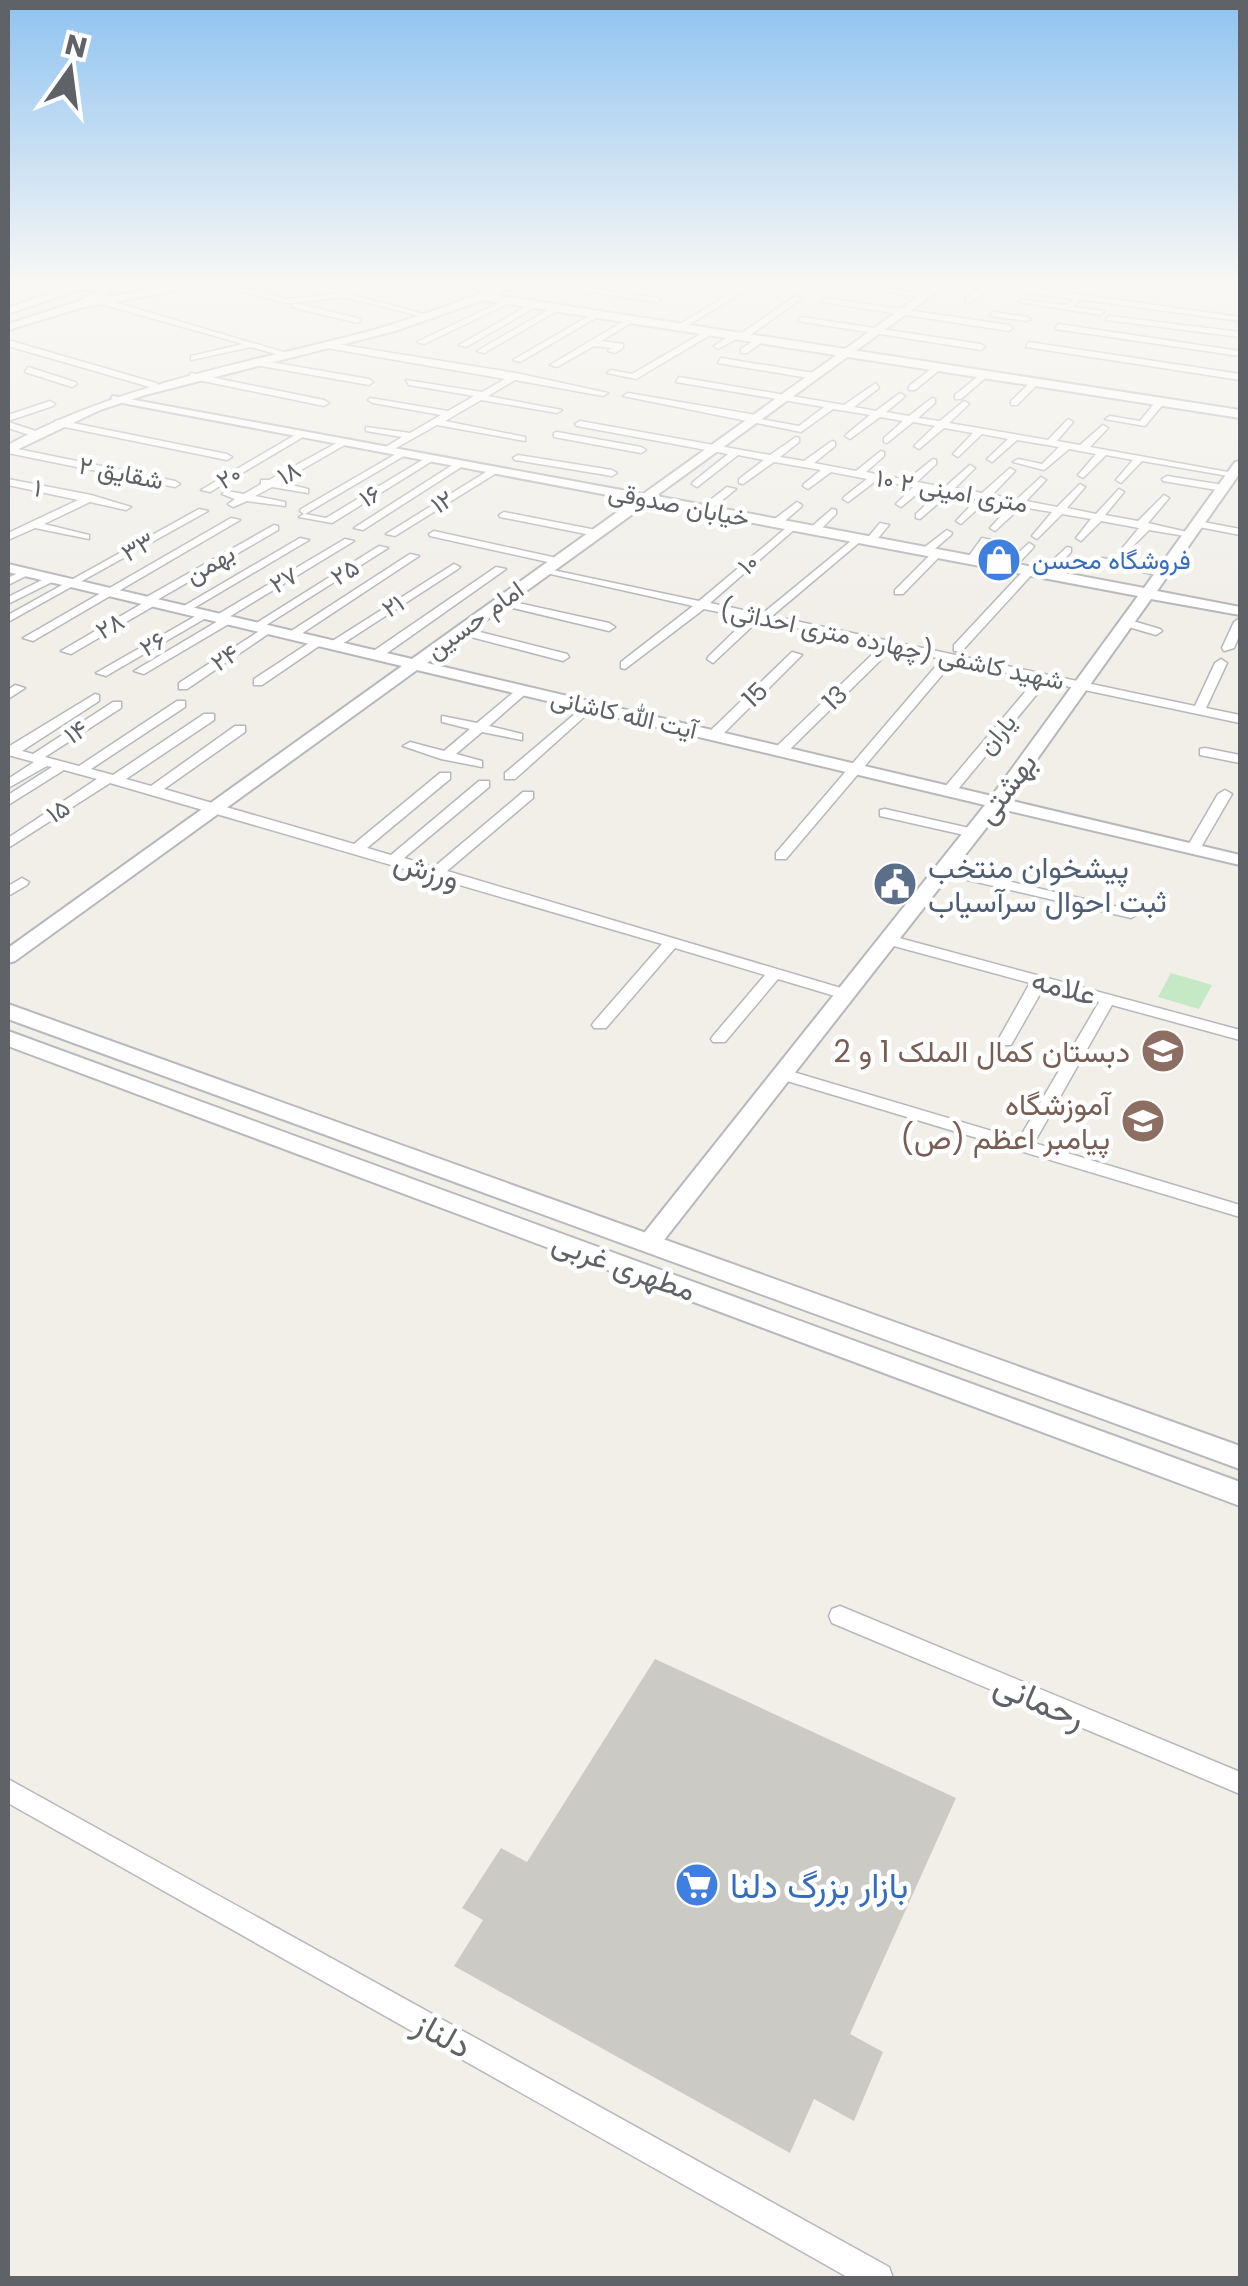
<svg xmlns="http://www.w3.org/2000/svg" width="1248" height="2286" viewBox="0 0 1248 2286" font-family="Poppins,Vazirmatn,sans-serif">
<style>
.green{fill:#c5e8c5}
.building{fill:#cccac5}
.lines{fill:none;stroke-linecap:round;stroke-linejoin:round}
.minor-casing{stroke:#b5b8bc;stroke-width:3}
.tertiary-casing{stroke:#b5b8bc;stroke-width:4}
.secondary-casing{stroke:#b6babf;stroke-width:4}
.minor{fill:#fff;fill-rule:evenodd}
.tertiary{fill:#fff;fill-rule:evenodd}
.secondary{fill:#fff;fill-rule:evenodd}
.labels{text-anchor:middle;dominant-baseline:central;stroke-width:9;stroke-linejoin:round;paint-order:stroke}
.far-street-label{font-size:25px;fill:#5f6368;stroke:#fff}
.far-shop-label{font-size:25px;fill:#366cbe;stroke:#fff;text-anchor:start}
.street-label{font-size:30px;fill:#5f6368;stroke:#fff}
.service-label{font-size:30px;fill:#4e5e75;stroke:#fff;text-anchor:start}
.education-label{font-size:30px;fill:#785e54;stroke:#fff;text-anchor:end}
.near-street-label{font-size:35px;fill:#5f6368;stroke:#fff}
.near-shop-label{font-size:35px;fill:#366cbe;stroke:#fff;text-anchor:start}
</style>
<rect width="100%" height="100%" fill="#f1efe8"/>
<g class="green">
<path d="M329,283C290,307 269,295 227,284Z"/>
<polygon points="1171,973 1212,985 1199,1009 1158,997"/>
</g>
<polygon class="building" points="655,1659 956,1798 850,2034 883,2052 854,2121 814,2099 790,2153 454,1966 483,1920 462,1908 501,1848 527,1862"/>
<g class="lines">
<defs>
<g id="minor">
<polygon points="222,283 286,299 344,293 432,316 428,318 344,297 294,303 361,319 358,323 291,307 294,303 286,303 210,284"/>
<polygon points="455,283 470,283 499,292 495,294"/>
<polygon points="850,283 926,294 930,296 926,298 832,284"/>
<polygon points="974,283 999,283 1240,317 1240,321 1076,299 1079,301 1074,307 1104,311 1101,315 1019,302 1023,300 1065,305 1075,299 991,287 972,302 966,302 966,298 982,286"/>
<polygon points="1197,283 1206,283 1198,292 1192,292"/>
<polygon points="564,284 657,298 661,300 657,302 561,288"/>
<polygon points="742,286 749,288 682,329 675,327"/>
<polygon points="795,296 802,298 745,339 738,338 718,349 714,346 732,334 739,335"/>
<polygon points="825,298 1009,325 1013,328 1009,331 822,302"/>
<polygon points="98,299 104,299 290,354 286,357 251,347 191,360 191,356 243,344 98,303"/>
<polygon points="507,299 514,301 424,344 417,342"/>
<polygon points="532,303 539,305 466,347 459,345"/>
<polygon points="555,306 562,308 484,353 477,351"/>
<polygon points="993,312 1027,317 1031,319 1027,321 990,316"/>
<polygon points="594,313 601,315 520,362 513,360"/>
<polygon points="1109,316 1240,332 1240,337 1106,320"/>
<polygon points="801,317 981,344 985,347 981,350 798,321"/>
<polygon points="629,318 636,320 601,341 623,344 623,348 615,353 608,351 611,348 594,346 557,367 550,365"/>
<polygon points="1058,324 1240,351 1240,356 1055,329"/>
<polygon points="709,329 712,334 636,379 607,373 611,370 632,374"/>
<polygon points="758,338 765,340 747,353 741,353 741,349"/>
<polygon points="8,340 156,383 158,385 150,387 8,346"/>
<polygon points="324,342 516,373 608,393 603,396 515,380 488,396 562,410 557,413 481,400 445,421 525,437 525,441 437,425 387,453 384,452 384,448 402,437 366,431 366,427 410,433 441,415 373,403 368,400 370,398 448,411 474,396 409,385 406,380 482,392 505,379 321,347"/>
<polygon points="1029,342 1240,374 1240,380 1026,347"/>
<polygon points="721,358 814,373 818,376 814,379 718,363"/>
<polygon points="253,359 369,379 373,382 369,385 250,364"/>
<polygon points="936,365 943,367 915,390 909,390 909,386"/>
<polygon points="28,367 75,382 77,384 72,387 25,372"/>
<polygon points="191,373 324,400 329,403 324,406 188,378"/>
<polygon points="982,373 989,375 961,399 955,399 955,395"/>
<polygon points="679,377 844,405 876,383 879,388 854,407 876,411 900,393 905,396 903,398 886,412 909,416 932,398 935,399 935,403 918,418 940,421 964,401 969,404 949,423 1048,440 1068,419 1073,422 1057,441 1080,445 1103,425 1108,428 1090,447 1239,474 1234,477 1142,461 1121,483 1116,480 1133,460 1106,455 1083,478 1078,475 1096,454 1069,449 1044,470 1013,462 1018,459 1042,464 1059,447 1017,440 992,462 987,459 1008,439 982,434 958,457 953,454 973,433 944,428 919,449 914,446 935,426 913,422 887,443 884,442 884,438 903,421 880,417 850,439 845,436 847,434 870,415 833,409 801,432 623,396 628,393 756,415 760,419 799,426 824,407 676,382"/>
<polygon points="1033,380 1040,382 1017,405 1011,405 1011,401"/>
<polygon points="1157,400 1165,402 1145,426 1105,419 1110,416 1140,421"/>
<polygon points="50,401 55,404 53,406 8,421 8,415"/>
<polygon points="58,420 227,454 232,457 227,460 55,425 55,421"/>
<polygon points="580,421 770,455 796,437 799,438 799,442 780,457 804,461 832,441 835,442 835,446 814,463 856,471 881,451 884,452 884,456 866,472 907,480 933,459 936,460 936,464 917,482 945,487 970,465 975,468 955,488 982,493 1010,468 1015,471 992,495 1017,499 1041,477 1046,480 1026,501 1057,507 1080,484 1085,487 1067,508 1096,514 1119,489 1124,492 1105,515 1138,521 1164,495 1169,498 1148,523 1196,534 1191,537 1149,530 1125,554 1120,551 1139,528 1101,521 1081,541 1076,538 1091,519 1062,514 1037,539 1032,536 1052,512 1021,507 995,531 990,528 1011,505 987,500 961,524 956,521 977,499 949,494 920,519 916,518 916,514 939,492 923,489 901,507 896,504 913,487 877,480 848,502 843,499 844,497 867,479 831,472 808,489 803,486 804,484 821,470 774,462 743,484 739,483 739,479 764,460 738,455 697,487 692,484 693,482 728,454 577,426 575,424"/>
<polygon points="8,422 39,432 41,434 36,437 8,428"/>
<polygon points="300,432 308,434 210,492 201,490"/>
<polygon points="557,432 641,447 646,450 641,453 554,437 554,433"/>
<polygon points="342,440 350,442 280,482 308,489 308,493 272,487 255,496 285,502 285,506 247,501 233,507 228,504 235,499 222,494 227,491 244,494 261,484 261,480 269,480"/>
<polygon points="8,447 175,481 180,484 175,487 8,453"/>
<polygon points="401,451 409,453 305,514 326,518 429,456 437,458 332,523 299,517 304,514 300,511 301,509"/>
<polygon points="518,455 612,470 617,473 612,476 515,460 513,458"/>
<polygon points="457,462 466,464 363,530 354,528"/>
<polygon points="494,467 498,468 498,472 395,536 386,534"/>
<polygon points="1167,476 1223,485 1228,488 1223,491 1163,481 1162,479"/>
<polygon points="8,479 91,495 131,507 126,510 90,502 44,524 89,535 89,539 35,528 8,540 8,533 78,500 8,485"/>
<polygon points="727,487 736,489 708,512 700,512 700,508"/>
<polygon points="797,502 802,505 801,507 780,525 772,525 772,521"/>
<polygon points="199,509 208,511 8,622 8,615"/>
<polygon points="832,509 836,510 836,514 818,532 810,532 810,528"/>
<polygon points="504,512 596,530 601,533 596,536 500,517 499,515"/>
<polygon points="231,518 240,520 33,641 23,638"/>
<polygon points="1198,521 1240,529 1240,535 1194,526 1193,524"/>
<polygon points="792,523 796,524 796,528 710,603 762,614 857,536 862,539 861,541 772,616 1195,706 1215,663 1221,659 1227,663 1206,708 1240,715 1240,723 1047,682 954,794 944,794 944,788 1036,679 953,662 786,859 776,859 776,853 942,659 892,649 785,754 780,755 773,751 775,748 881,646 759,620 713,663 707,659 709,656 748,618 704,609 625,669 621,668 621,662 693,606 537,571 543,568 699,601"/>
<polygon points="880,523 889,525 874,543 866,543 865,541"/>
<polygon points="274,525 278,526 278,530 157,600 157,604 71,654 61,651 143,603 143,599"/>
<polygon points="947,530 952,533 951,535 929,554 921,554 921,550"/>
<polygon points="434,531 557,558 562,561 557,564 430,536 429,534"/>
<polygon points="300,538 309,540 187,612 177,610"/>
<polygon points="982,538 991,540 975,562 967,562 966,560"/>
<polygon points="345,539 354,541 229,617 234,620 232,622 144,674 134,671 218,621 213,618 215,616"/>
<polygon points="1029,543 1034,546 1033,548 1013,569 1005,569 1005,565"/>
<polygon points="379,546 388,548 260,629 250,627"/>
<polygon points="1067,547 1071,548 1071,552 1048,576 1040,576 1040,572"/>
<polygon points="933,552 942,554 903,594 895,594 895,590"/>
<polygon points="410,554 419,556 295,638 285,635"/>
<polygon points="1102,558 1162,570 1168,573 1162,576 1098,563 1098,559"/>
<polygon points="454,564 460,567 458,569 336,648 326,645"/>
<polygon points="496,567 506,569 380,658 372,658 372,652"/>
<polygon points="26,569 32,572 30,574 8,585 8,578"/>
<polygon points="1025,569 1035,571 962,651 954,651 954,645"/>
<polygon points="48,577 58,579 8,604 8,597"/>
<polygon points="500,599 609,623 615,627 609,631 496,604 496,600"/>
<polygon points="201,613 211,615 106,676 96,673"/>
<polygon points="1240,618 1240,634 1234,648 1224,651 1222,648 1234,622"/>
<polygon points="1126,619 1160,629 1162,631 1156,635 1122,625 1122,621"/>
<polygon points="460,627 567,654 569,657 563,661 456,633 454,631"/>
<polygon points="264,628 274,630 187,689 179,689 179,683"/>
<polygon points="315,639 325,642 262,685 254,685 254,679"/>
<polygon points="792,652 802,655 719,738 709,738 709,732"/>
<polygon points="15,685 25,688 8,699 8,690"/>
<polygon points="520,687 530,690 489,726 522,734 522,740 482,732 456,754 482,761 482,767 441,759 403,746 410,742 444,751 470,729 442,722 442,716 477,723"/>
<polygon points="95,694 99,695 99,701 22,751 33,754 113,702 121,702 121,708 45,757 79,766 177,701 185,701 185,707 91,769 113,775 204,714 214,714 214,720 126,779 151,786 235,726 245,726 245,732 164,789 354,844 440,773 450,773 450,779 367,848 391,855 479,781 489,781 489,787 404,858 434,867 523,792 533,792 533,798 447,871 851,991 853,994 845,999 778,979 725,1042 713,1042 711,1039 713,1036 765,975 675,948 606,1028 594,1028 592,1025 594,1022 662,944 110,783 8,848 8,838 97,779 64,770 8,805 8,795 52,767 47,766 8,788 8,779 34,762 8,755 8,747"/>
<polygon points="589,702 593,703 593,709 515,779 505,779 505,773"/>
<polygon points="1205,748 1240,755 1240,763 1200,755 1200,749"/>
<polygon points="1225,790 1232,794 1200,849 1193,853 1188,852 1186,849 1218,794"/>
<polygon points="885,809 978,830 980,833 973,837 880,816 880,810"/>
<polygon points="943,866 1131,910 1138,914 1131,918 938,873 938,867"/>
<polygon points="22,878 29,882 27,885 8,896 8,886"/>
<polygon points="888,935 1240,1030 1240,1040 1112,1005 1034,1143 1240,1205 1240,1217 777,1078 775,1074 783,1069 1019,1139 1099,1002 1044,987 1011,1045 999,1045 997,1042 1030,983 883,943 880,940"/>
<polygon points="840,1606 1240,1772 1240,1794 832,1623 829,1616 832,1609"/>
<polygon points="8,1779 889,2267 893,2278 849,2278 8,1803"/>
</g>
<g id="tertiary">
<polygon points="77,283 101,283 110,289 110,293 99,298 192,283 219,283 80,308 8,330 8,324 74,303 99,291 78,290 8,314 8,308"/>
<path d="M937,283H949L656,496L1144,588L1235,462L1240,461V473L1157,591L1240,607V615L1151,599L1008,800L1240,855V865L1001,809L657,1249H641L637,1243L641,1237L985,805L417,670L15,961L8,963V948L402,666L8,572V564L412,659L634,500L117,402L111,398L113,396L643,494ZM648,503L1138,596L992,796L427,663Z"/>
</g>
<g id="secondary">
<path d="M506,283H522L496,295L1240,410V418L483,300L395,331L145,395L100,410L8,454V445C122,383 246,364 370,331C416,318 461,301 506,283Z"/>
<polygon points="8,1004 1240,1446 1240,1469 8,1019"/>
<polygon points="8,1031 1240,1482 1240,1506 8,1046"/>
</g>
</defs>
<use href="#minor" class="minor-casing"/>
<use href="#tertiary" class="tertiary-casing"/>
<use href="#secondary" class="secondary-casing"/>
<use href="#minor" class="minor"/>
<use href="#tertiary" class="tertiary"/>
<use href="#secondary" class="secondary"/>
</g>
<linearGradient id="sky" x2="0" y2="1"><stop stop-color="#8fc3f1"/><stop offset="0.47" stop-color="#f9f8f5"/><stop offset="1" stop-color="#f9f8f5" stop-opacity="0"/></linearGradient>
<rect width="1248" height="604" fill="url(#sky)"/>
<defs>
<symbol id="shop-disc" viewBox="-11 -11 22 22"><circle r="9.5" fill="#3f7fe0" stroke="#fff"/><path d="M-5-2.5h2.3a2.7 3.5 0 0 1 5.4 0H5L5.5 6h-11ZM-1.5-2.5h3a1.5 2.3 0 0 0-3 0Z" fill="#fff"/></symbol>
<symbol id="civic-disc" viewBox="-11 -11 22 22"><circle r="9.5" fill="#5c6f8a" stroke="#fff"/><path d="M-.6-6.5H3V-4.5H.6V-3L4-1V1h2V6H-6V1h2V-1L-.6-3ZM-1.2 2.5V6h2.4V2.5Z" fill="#fff"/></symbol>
<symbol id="school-disc" viewBox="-11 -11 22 22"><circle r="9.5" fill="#8d6e63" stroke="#fff"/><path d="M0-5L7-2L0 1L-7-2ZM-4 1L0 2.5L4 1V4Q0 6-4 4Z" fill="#fff"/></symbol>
<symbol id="supermarket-disc" viewBox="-11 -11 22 22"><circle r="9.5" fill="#3f7fe0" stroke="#fff"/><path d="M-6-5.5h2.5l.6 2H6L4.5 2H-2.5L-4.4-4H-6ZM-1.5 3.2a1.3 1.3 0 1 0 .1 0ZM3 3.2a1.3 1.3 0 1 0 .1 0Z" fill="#fff"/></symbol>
</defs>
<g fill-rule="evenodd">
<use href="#shop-disc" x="974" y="535" width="50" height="50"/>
<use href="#civic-disc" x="870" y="859" width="50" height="50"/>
<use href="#school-disc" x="1138" y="1026" width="50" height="50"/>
<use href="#school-disc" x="1118" y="1096" width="50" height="50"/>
<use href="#supermarket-disc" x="672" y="1860" width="50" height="50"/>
</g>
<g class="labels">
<g class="far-street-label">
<text transform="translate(121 473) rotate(11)">شقایق ۲</text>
<text transform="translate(289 473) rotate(-29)">۱۸</text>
<text transform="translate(229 477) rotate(-30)">۲۰</text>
<text transform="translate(38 488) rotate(11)">۱</text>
<text transform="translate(952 491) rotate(10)">۱۰ متری امینی ۲</text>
<text transform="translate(370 496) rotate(-31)">۱۶</text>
<text transform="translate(442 502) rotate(-32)">۱۲</text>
<text transform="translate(679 505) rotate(11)">خیابان صدوقی</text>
<text transform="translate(138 547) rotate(-29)">۳۳</text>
<text transform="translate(210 564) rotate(-30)">بهمن</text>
<text transform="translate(748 564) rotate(-41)">۱۰</text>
<text transform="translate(345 572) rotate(-32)">۲۵</text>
<text transform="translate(284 580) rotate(-30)">۲۷</text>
<text transform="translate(393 606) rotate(-32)">۲۱</text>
<text transform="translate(475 620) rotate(-36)">امام حسین</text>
<text transform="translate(110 626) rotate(-30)">۲۸</text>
<text transform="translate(153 644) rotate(-29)">۲۶</text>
<text transform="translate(892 645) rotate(12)">شهید کاشفی (چهارده متری احداثی)</text>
<text transform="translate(225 658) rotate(-33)">۲۴</text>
<text transform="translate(755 695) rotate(-44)">15</text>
<text transform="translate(835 698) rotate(-44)">13</text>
<text transform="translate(624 714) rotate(13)">آیت الله کاشانی</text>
<text transform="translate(76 732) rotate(-33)">۱۴</text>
<text transform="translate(997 734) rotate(-50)">یاران</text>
<text transform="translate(58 811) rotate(-33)">۱۵</text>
</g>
<g class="far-shop-label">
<text x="1032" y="560">فروشگاه محسن</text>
</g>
<g class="street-label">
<text transform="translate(1006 788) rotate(-53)">بهشتی</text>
<text transform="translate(427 870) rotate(17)">ورزش</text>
<text transform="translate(1064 987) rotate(15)">علامه</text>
<text transform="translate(624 1266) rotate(20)">مطهری غربی</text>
</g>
<g class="service-label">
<text x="928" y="867">پیشخوان منتخب<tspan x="928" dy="34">ثبت احوال سرآسیاب</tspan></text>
</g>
<g class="education-label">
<text x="1130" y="1051">دبستان کمال الملک 1 و 2</text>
<text x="1110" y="1104">آموزشگاه<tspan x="1110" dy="34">پیامبر اعظم (ص)</tspan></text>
</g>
<g class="near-street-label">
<text transform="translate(1040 1700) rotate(23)">رحمانی</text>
<text transform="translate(443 2034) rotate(29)">دلناز</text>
</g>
<g class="near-shop-label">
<text x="730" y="1885">بازار بزرگ دلنا</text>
</g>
</g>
<rect width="1248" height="2286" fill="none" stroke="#5f6368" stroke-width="20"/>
<g transform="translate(70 70) rotate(14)" stroke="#ffffff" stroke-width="8" paint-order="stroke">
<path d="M0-8L18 38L0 25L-18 38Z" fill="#5f6368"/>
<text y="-15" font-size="28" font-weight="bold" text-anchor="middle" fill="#5f6368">N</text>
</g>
</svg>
